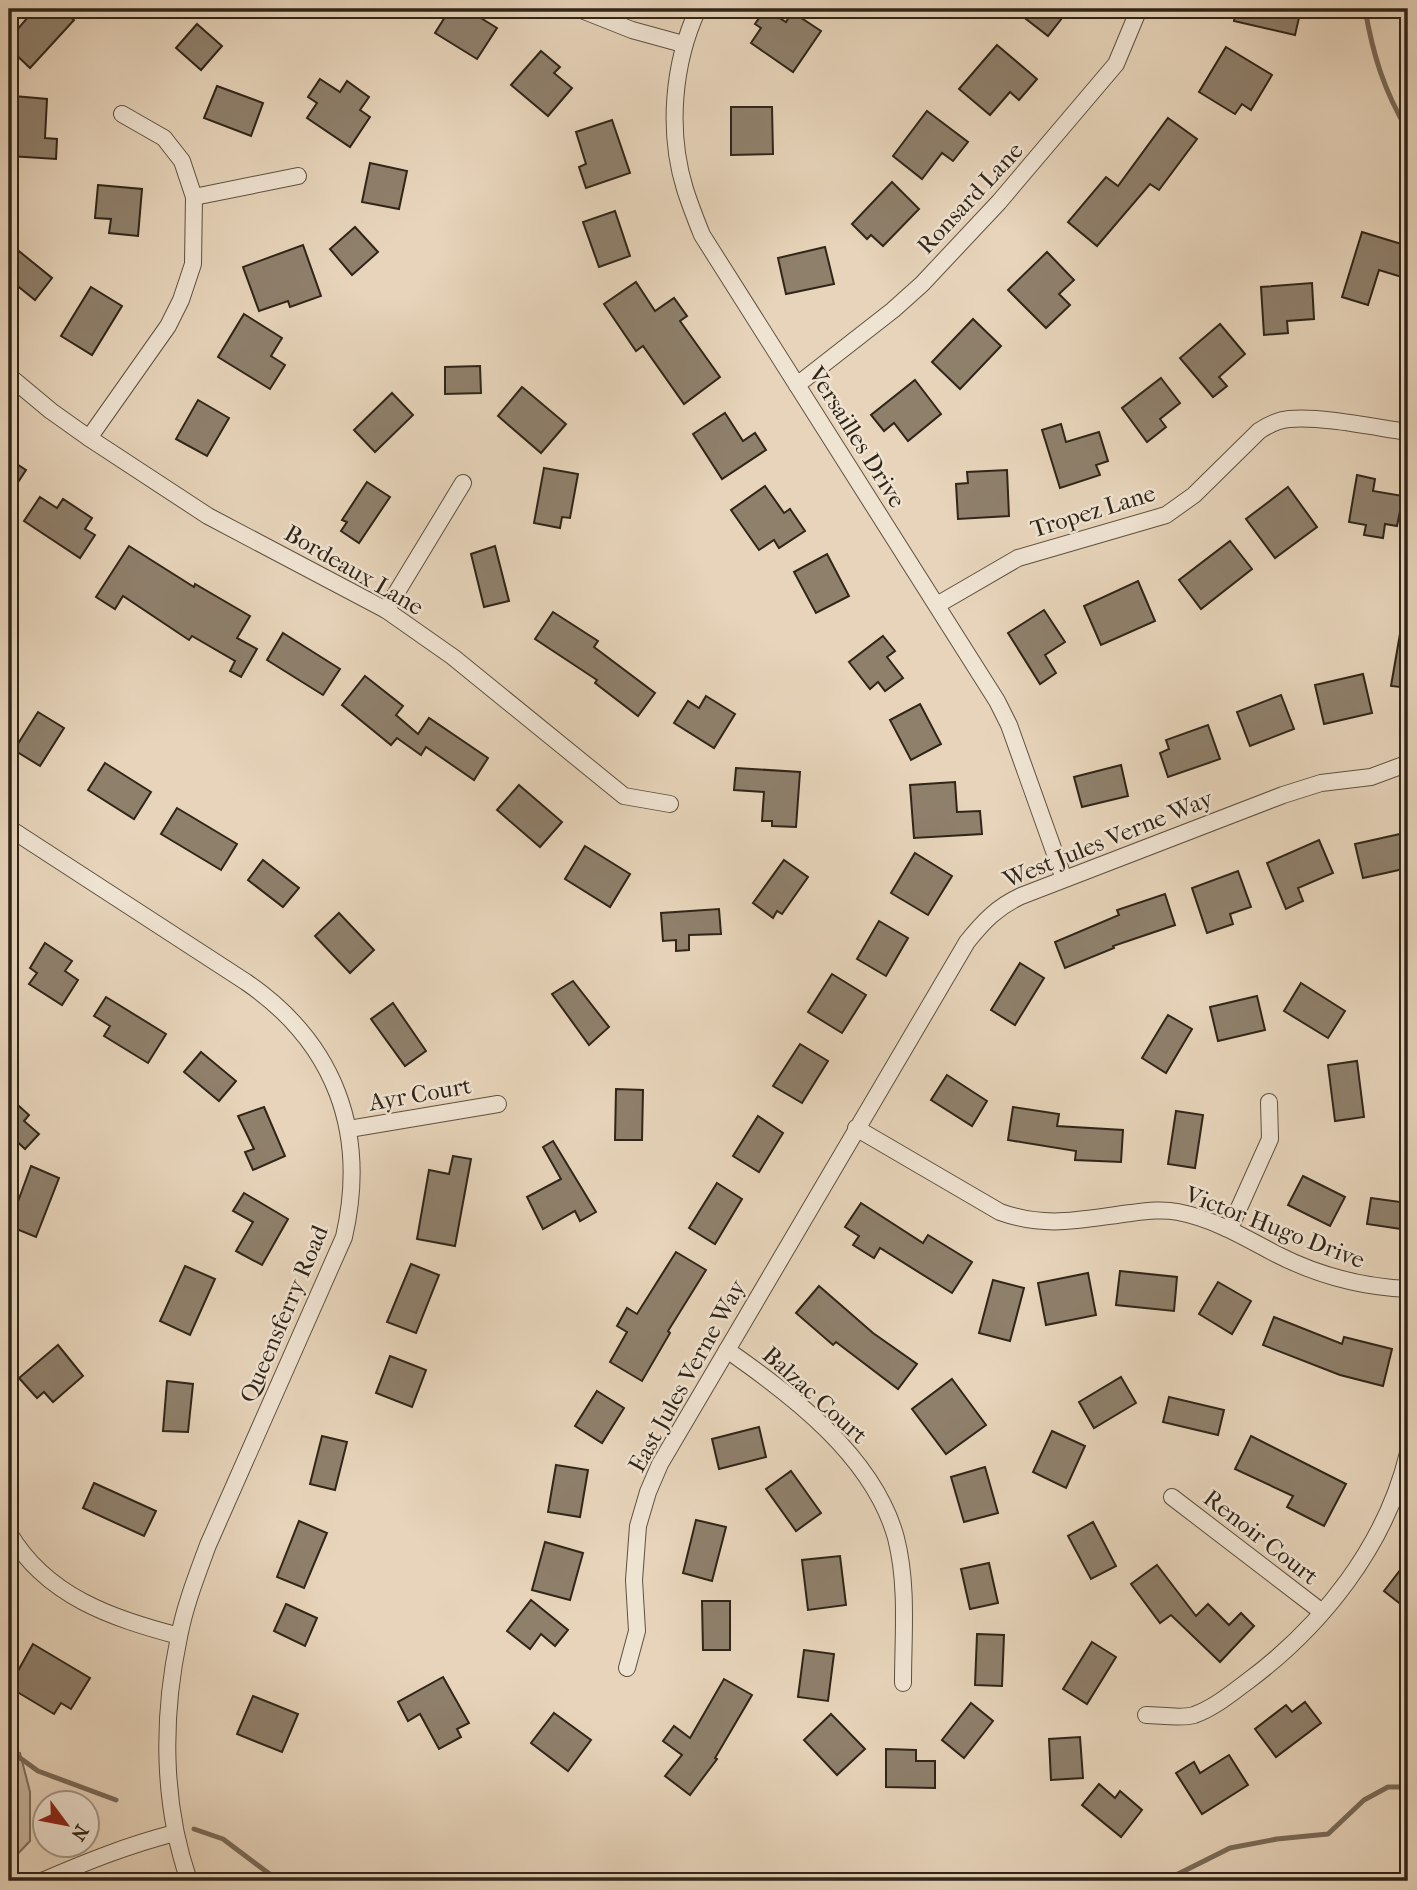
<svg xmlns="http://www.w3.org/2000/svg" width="1417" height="1890" viewBox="0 0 1417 1890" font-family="'IM FELL French Canon',serif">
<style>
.green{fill:#c8b69e;stroke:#7c6e5b;stroke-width:2}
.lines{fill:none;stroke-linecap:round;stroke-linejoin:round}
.stream{stroke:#796a58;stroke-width:5}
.building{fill:#8f806c;stroke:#302518;stroke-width:2}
.minor-casing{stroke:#5e5140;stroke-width:18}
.minor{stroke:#efe3d2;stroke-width:16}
.labels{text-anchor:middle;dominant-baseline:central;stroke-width:5;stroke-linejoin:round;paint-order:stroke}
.street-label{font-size:24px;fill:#302518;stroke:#efe3d2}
</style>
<rect width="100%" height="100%" fill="#e7d4ba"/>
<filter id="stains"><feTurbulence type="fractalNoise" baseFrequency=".00286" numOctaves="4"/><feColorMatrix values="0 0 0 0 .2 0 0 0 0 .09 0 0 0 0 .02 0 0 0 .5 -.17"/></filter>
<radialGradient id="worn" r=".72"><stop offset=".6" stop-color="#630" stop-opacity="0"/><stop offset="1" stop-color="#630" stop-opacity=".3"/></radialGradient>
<polygon class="green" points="9,1750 20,1753 30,1792 30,1841 9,1863"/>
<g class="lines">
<g class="stream">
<path d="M1365,9C1373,55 1384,91 1408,131"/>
<polyline points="9,1750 38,1771 116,1800"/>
<polyline points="194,1829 223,1839 279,1881"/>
<polyline points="1164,1881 1230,1848 1277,1839 1328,1834 1364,1800 1388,1787 1408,1787"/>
</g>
</g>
<g class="building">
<polygon points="35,9 61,9 74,20 30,68 9,48 9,39"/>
<polygon points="450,9 466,9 497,28 477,59 435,33"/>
<polygon points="765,9 786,22 792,12 821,31 793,72 751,43 761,28 755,24"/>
<polygon points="1013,9 1069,9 1048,36"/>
<polygon points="1236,9 1301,9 1295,35 1234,21"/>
<polygon points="197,24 222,46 201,70 176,48"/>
<polygon points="997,45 1037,79 1019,100 1010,92 990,115 959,89"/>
<polygon points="1226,47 1272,75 1251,110 1242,104 1235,114 1199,92"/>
<polygon points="541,51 560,67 554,73 572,88 548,116 511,85"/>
<polygon points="320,79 340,92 347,81 369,97 360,110 370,117 350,147 307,118 317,103 308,97"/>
<polygon points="217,86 263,103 251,136 204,118"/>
<polygon points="14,96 47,99 45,138 57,139 56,159 10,156"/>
<polygon points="731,107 772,107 773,154 731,155"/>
<polygon points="927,111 968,142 953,161 942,153 922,179 893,156"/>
<polygon points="1168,118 1197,139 1159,190 1150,184 1097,246 1068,222 1106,177 1118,186"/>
<polygon points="612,120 630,173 586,188 579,167 586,164 576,132"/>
<polygon points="370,163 407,171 399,209 362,202"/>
<polygon points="892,182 919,209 883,246 871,235 867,239 852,224"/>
<polygon points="98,185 142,189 138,236 109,233 111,219 95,218"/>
<polygon points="615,211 630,256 599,267 583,222"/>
<polygon points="355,227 378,252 352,275 330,249"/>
<polygon points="1362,232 1408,246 1408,279 1379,270 1368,305 1342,297"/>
<polygon points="9,243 52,278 35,300 9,279"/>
<polygon points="303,245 321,296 290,307 288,301 259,311 243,267"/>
<polygon points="825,247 834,284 786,294 778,258"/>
<polygon points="1047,252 1074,280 1059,294 1070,305 1046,328 1008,290"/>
<polygon points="636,282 655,311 674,298 687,316 680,321 720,377 684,404 643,346 636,351 604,304"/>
<polygon points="1312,283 1314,319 1287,321 1288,333 1264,335 1261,287"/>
<polygon points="91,287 122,306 92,355 61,336"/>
<polygon points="244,314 282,338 271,356 285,365 270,389 218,357"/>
<polygon points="973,319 1001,346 960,389 932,362"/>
<polygon points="1220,324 1245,354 1219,377 1227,386 1213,397 1180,358"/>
<polygon points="480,366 481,393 445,394 445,367"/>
<polygon points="1161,378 1180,403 1160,419 1166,427 1147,442 1122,408"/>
<polygon points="915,380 941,414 908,441 894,423 884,431 871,415"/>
<polygon points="522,387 566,424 541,453 498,416"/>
<polygon points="392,393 413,415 375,452 354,430"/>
<polygon points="198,400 229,418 207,456 176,439"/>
<polygon points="725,413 743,441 755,433 766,450 722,479 693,434"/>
<polygon points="1061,424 1066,442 1099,432 1108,461 1096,465 1100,475 1060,488 1042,430"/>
<polygon points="9,459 26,470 9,496"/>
<polygon points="544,468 578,474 570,518 562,517 560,528 534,523"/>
<polygon points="1007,470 1009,516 958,519 956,484 968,483 967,472"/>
<polygon points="1357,475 1375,479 1373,491 1403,496 1397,526 1385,524 1383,538 1364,535 1366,525 1349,522"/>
<polygon points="367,482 390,497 359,543 341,531 347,522 342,520"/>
<polygon points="765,486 784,513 790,509 805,531 779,548 774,540 759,550 731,510"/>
<polygon points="1288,487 1317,527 1275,558 1246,519"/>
<polygon points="40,497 57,508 63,499 92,518 85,529 95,535 80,558 24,521"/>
<polygon points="1230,541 1252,569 1201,609 1179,580"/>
<polygon points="129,546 194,587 195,584 250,616 237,638 257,649 241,677 230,671 235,661 192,636 189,640 123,596 115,609 96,597"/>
<polygon points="495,546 509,601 484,607 471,554"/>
<polygon points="827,554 849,596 816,613 794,572"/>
<polygon points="1138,581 1155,621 1101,645 1084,606"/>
<polygon points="1044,610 1065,642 1045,655 1056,673 1040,684 1008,633"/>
<polygon points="553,612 598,641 594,647 655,693 638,716 595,683 597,680 535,639"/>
<polygon points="1401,628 1408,628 1408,688 1391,686"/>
<polygon points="283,633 340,669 323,695 267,660"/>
<polygon points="883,636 895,651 887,657 903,678 885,691 878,682 870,689 849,662"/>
<polygon points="1363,674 1372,713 1324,724 1315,685"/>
<polygon points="365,676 403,706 396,715 418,734 429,718 488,758 474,780 426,747 421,755 397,738 391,745 342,705"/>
<polygon points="1281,695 1294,729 1250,746 1237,712"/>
<polygon points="706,696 735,714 714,748 674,723 688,701 699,708"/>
<polygon points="920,704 941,744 911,760 890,720"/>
<polygon points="38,712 64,728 40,766 14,750"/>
<polygon points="1208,725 1220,759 1168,777 1160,753 1169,749 1166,740"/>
<polygon points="105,763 151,792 134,819 88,790"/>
<polygon points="1121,765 1128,796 1082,807 1074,777"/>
<polygon points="736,768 800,772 796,827 772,826 772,821 762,821 764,792 734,790"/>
<polygon points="955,782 957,812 980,811 982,834 914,838 910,785"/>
<polygon points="519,785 562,822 540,847 497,810"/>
<polygon points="177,808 237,844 221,870 161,834"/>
<polygon points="1400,834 1408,868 1363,878 1355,844"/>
<polygon points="1319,840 1333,873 1298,888 1303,901 1286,909 1267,863"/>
<polygon points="585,846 630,874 610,907 565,879"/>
<polygon points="915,853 952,876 928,915 891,893"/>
<polygon points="263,860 299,888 283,907 248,880"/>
<polygon points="784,860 808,877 782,914 777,911 773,918 753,903"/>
<polygon points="1238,871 1251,907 1230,914 1233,924 1207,933 1192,888"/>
<polygon points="1165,894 1175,925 1113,946 1114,948 1065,968 1055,942 1119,915 1117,910"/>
<polygon points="719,909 721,934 689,935 689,950 676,951 676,940 663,941 661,913"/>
<polygon points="339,913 374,950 350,973 315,936"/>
<polygon points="879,921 908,938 886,976 857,959"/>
<polygon points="45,943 72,961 65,971 78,980 62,1005 29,984 37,973 30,968"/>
<polygon points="1020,963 1044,978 1015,1025 991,1010"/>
<polygon points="832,974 866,995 842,1033 808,1012"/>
<polygon points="573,981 609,1027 589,1045 552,994"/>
<polygon points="1301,983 1345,1011 1328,1038 1284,1011"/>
<polygon points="1257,996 1265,1030 1218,1041 1210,1007"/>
<polygon points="106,997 166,1034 148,1063 104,1036 110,1026 94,1016"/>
<polygon points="393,1003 426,1051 405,1066 371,1019"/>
<polygon points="1168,1015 1192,1029 1166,1073 1142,1058"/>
<polygon points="800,1044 828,1061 802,1103 773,1086"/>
<polygon points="201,1052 236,1081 219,1101 184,1072"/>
<polygon points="1357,1061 1364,1117 1335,1121 1328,1065"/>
<polygon points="947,1075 987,1101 972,1126 931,1100"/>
<polygon points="616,1089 643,1090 642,1140 615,1140"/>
<polygon points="9,1097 29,1115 24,1121 39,1134 25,1149 9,1134"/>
<polygon points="264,1107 285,1156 253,1170 245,1152 254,1149 238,1116"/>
<polygon points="1013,1107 1059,1114 1057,1126 1123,1130 1121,1162 1075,1160 1076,1151 1008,1140"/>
<polygon points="1176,1111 1203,1115 1195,1168 1168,1164"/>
<polygon points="758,1116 783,1133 759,1172 733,1156"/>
<polygon points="553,1141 596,1212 580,1221 575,1211 543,1229 527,1197 561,1179 543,1147"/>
<polygon points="453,1156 471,1159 455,1246 417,1239 429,1170 449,1174"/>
<polygon points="31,1166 59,1178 36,1237 9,1226"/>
<polygon points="1303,1176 1345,1197 1330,1226 1288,1205"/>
<polygon points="717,1183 742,1199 715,1244 689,1228"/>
<polygon points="244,1193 288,1219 262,1265 236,1251 253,1222 233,1211"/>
<polygon points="1371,1198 1408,1203 1408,1230 1367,1224"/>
<polygon points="861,1203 923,1243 928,1235 972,1262 952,1293 880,1248 874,1258 853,1245 859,1236 845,1227"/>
<polygon points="676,1252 706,1270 668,1331 670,1333 642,1381 610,1362 627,1332 617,1326 627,1308 637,1314"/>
<polygon points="411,1264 439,1275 416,1333 387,1322"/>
<polygon points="185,1266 215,1279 190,1335 160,1321"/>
<polygon points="1120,1271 1177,1277 1174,1311 1116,1305"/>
<polygon points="1088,1273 1096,1315 1046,1325 1038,1283"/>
<polygon points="993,1280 1024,1288 1010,1341 979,1333"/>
<polygon points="1218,1282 1251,1301 1232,1334 1199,1314"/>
<polygon points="819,1286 873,1333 917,1364 898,1389 836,1342 833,1345 796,1313"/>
<polygon points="1274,1317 1342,1344 1344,1337 1392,1349 1383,1386 1340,1375 1263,1345"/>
<polygon points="58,1345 83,1376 53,1402 44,1392 37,1398 19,1378"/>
<polygon points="390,1356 426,1370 412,1407 376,1393"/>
<polygon points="1121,1377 1136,1403 1094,1428 1079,1402"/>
<polygon points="952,1379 986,1425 946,1454 912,1409"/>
<polygon points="167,1381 193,1384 188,1432 163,1431"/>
<polygon points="597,1391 624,1408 602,1443 575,1426"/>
<polygon points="1169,1397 1224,1410 1218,1435 1163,1422"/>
<polygon points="759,1427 766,1457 719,1469 712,1439"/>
<polygon points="1052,1431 1085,1446 1066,1488 1033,1472"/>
<polygon points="322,1436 347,1442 335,1490 310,1484"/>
<polygon points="1251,1436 1346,1484 1324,1526 1287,1507 1293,1496 1235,1469"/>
<polygon points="556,1465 588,1470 580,1517 548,1512"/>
<polygon points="985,1467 998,1513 964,1522 951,1477"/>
<polygon points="791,1471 821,1513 796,1531 766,1489"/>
<polygon points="94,1483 156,1511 144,1536 83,1508"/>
<polygon points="696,1520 726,1527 712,1581 683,1573"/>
<polygon points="299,1521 327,1533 304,1588 277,1577"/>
<polygon points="1093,1522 1116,1566 1091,1579 1068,1536"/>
<polygon points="545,1542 583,1553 570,1600 532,1590"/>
<polygon points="840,1556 846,1605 808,1610 802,1560"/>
<polygon points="1408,1560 1408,1610 1384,1591"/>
<polygon points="989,1563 998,1603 970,1609 961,1569"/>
<polygon points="1157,1565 1196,1616 1208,1604 1229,1625 1241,1613 1254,1626 1220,1662 1171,1615 1160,1623 1131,1584"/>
<polygon points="531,1600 568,1630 555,1646 541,1634 530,1649 507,1631"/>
<polygon points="702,1601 730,1601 730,1650 703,1650"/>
<polygon points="286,1604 317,1618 305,1646 274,1631"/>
<polygon points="977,1634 1004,1635 1002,1686 975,1685"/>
<polygon points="1092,1642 1116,1657 1087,1704 1063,1689"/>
<polygon points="33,1644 90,1678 71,1709 61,1703 54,1714 9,1687"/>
<polygon points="804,1650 834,1654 828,1701 798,1697"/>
<polygon points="443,1677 469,1723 457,1729 461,1737 439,1749 420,1714 408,1721 398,1702"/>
<polygon points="724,1679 752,1695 715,1758 717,1759 690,1795 665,1776 682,1755 663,1741 674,1726 690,1738"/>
<polygon points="253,1696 298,1714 282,1752 237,1734"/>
<polygon points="1305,1702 1321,1723 1276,1757 1255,1729 1286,1705 1292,1712"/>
<polygon points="971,1703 993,1721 964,1758 942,1740"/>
<polygon points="554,1713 591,1740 568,1771 531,1743"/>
<polygon points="831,1714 865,1749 837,1775 804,1740"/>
<polygon points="1080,1737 1083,1778 1051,1780 1049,1739"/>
<polygon points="886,1749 916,1750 916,1761 935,1761 935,1788 886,1787"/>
<polygon points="1229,1755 1248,1785 1202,1814 1176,1773 1194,1762 1200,1773"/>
<polygon points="1099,1784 1115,1798 1120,1791 1142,1810 1121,1837 1082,1805"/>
</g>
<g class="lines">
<defs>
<g id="minor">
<polyline points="579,9 632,30 683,44"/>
<path d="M698,9C673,63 667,131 685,189C690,205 696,220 702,235L997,701L1009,725L1064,879"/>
<polyline points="194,197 298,176"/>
<polyline points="9,376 51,411 89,438 208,516 386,610 453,657 624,796 670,804"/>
<polyline points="797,385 893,310 922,284 999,202 1116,64 1139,9"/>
<polyline points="89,438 168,326 181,300 193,264 194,197 182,161 164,138 122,114"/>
<path d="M937,605L1018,558L1166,515L1194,495L1259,431C1268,425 1278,420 1289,419C1322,416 1373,427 1408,432"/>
<polyline points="386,610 463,483"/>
<path d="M9,828L246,982C335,1043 368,1132 344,1237L208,1545C197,1575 185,1605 179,1637C162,1717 162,1803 189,1881"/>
<path d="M856,1128L1000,1212C1047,1229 1083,1219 1131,1213C1147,1211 1162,1209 1178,1212C1214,1219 1244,1237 1276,1254C1317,1275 1362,1287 1408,1289"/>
<polyline points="349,1129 498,1104"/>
<polyline points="1230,1228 1270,1139 1269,1102"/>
<path d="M727,1350C792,1395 874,1457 896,1538C908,1585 903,1635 903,1683"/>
<polyline points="1172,1497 1322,1612"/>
<path d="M9,1533C47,1597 112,1618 179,1636"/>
<path d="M627,1668L637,1631L634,1580L638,1526L648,1492L660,1464L967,942C983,922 997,907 1021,896L1283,795L1321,783L1371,777L1406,764"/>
<path d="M1146,1715C1160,1715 1181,1719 1194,1715C1214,1708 1232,1693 1248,1681C1323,1625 1386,1545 1408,1453"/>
<path d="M42,1881C86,1862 128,1845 175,1833"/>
</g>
</defs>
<use href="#minor" class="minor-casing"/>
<use href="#minor" class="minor"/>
</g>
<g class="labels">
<g class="street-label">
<text transform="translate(970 198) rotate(-47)">Ronsard Lane</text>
<text transform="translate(857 437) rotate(58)">Versailles Drive</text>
<text transform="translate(1093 511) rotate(-17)">Tropez Lane</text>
<text transform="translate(354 570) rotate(30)">Bordeaux Lane</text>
<text transform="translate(1108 839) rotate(-22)">West Jules Verne Way</text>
<text transform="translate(420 1094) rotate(-10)">Ayr Court</text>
<text transform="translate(1275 1227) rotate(21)">Victor Hugo Drive</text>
<text transform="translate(284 1314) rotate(-67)">Queensferry Road</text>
<text transform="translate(687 1376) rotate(-61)">East Jules Verne Way</text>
<text transform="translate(815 1395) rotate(42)">Balzac Court</text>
<text transform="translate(1261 1537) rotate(38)">Renoir Court</text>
</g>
</g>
<rect width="1417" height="1890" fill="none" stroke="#e7d4ba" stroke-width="35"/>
<rect x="10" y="10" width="1396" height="1869" fill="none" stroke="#302518" stroke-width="3.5"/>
<rect x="18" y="18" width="1382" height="1855" fill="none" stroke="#302518" stroke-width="2"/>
<g transform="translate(66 1824) rotate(122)"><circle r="33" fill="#efe3d2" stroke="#a39788" stroke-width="2"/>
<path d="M0-5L12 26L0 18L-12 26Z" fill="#8f2418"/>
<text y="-10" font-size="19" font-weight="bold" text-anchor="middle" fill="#302518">N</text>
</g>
<rect width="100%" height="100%" filter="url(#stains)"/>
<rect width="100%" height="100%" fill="url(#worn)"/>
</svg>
